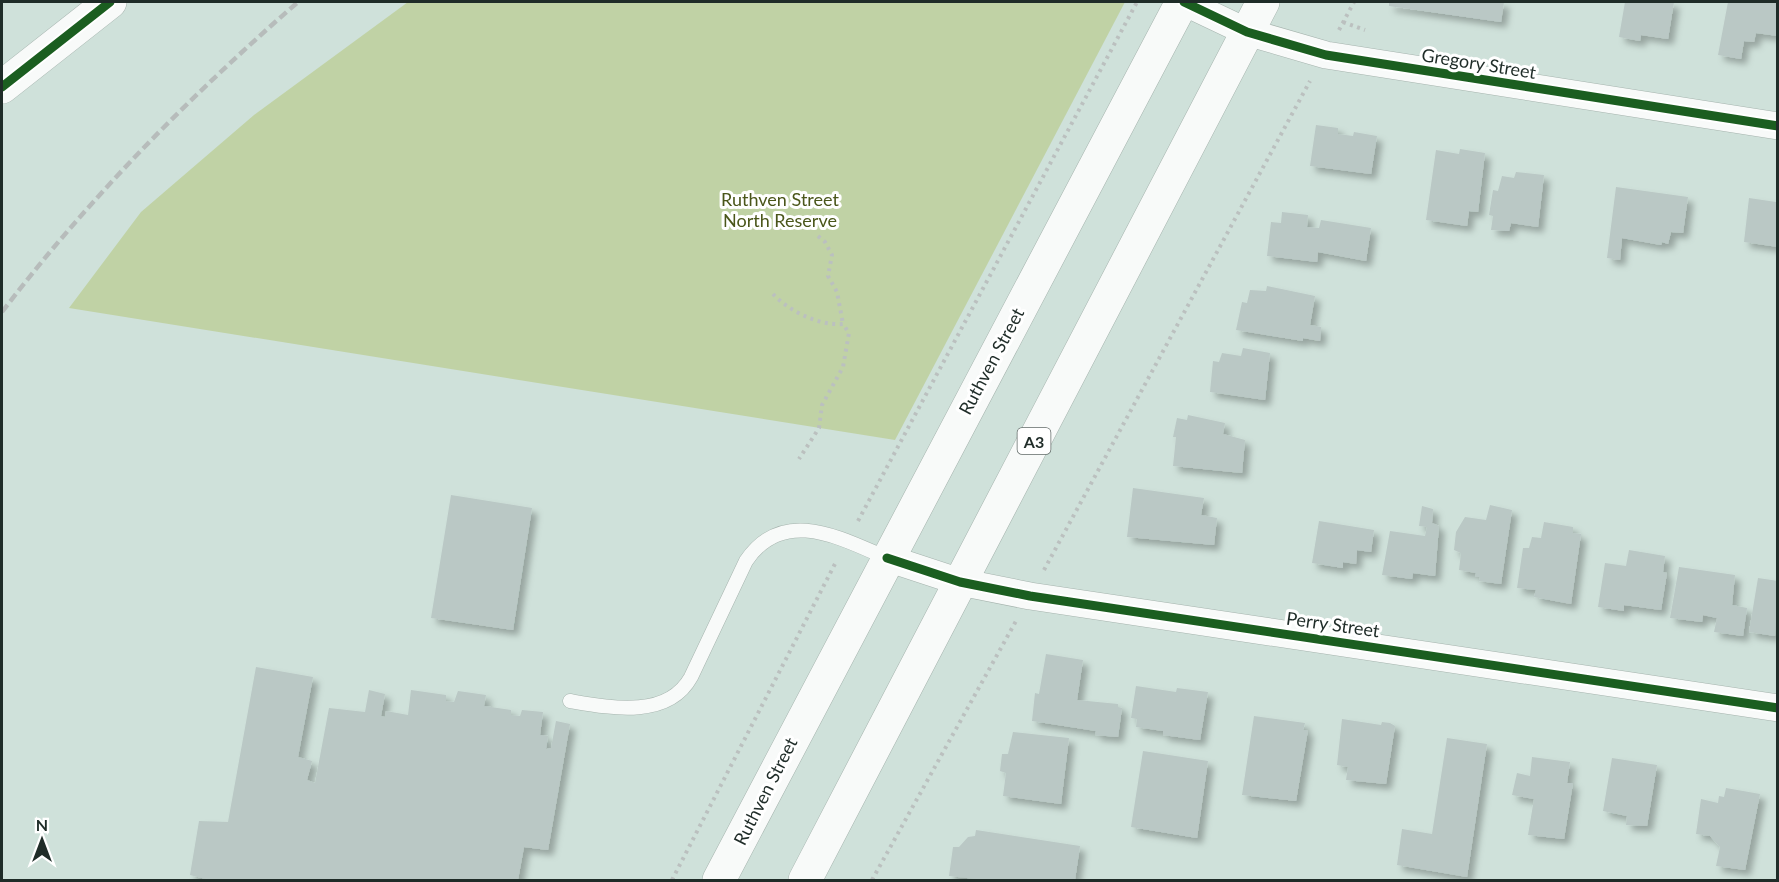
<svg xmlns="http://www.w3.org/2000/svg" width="1779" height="882" viewBox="0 0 1779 882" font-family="Lato,sans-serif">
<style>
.green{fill:#c0d2a5}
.building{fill:#bac8c5;filter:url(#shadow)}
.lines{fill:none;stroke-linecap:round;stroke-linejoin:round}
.lane-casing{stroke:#a5b3ad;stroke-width:15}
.street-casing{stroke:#a5b3ad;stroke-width:28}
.secondary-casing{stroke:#a5b3ad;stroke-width:34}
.highway-casing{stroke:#a5b3ad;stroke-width:34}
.path{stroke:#bbc0bf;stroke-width:4;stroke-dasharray:3 4.5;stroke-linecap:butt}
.lane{stroke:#f8faf9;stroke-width:14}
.street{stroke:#f8faf9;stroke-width:27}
.secondary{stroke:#f8faf9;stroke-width:33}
.highway{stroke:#f8faf9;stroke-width:33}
.rail{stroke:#b7bcbb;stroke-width:4.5;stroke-dasharray:9 4.5;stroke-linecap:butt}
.cycleway-casing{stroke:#fff;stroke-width:13}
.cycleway{stroke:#1b5e20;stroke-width:9}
.labels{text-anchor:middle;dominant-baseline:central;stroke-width:6;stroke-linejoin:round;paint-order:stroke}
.shield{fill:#fff;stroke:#626b68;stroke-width:1.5}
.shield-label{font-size:16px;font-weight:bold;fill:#1f2c28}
.street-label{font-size:18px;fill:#1f2c28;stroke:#fff}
.park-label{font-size:18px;fill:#4a561a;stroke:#fff}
</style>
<defs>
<filter id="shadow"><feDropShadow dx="5.5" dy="5.5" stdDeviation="3" flood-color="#0004"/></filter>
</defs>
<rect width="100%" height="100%" fill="#cfe1da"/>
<polygon class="green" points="408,2 1125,2 895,440 69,308 141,212 254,115"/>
<g class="building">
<polygon points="1389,2 1504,2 1501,22 1389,6"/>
<polygon points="1625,2 1674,2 1668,39 1641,35 1640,41 1619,37"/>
<polygon points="1728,2 1778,2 1778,36 1756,33 1754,42 1744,41 1741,59 1718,55"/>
<polygon points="1316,125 1338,128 1338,134 1353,136 1354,132 1377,136 1371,174 1310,166"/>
<polygon points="1460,149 1485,153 1478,212 1469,211 1467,226 1426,220 1436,150 1459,154"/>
<polygon points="1516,172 1544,175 1538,227 1511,223 1509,231 1491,230 1493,216 1489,215 1493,190 1498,191 1502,176 1514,178"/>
<polygon points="1616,187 1688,197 1683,233 1671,232 1668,244 1662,242 1661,245 1622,238 1620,260 1607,258"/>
<polygon points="1749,198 1776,202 1778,247 1744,242"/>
<polygon points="1282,212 1308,215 1307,227 1319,228 1321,220 1371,228 1366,261 1318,252 1317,262 1267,256 1271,222 1281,223"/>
<polygon points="1267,286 1315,296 1310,325 1321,327 1320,341 1303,338 1303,341 1236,330 1242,302 1247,303 1250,290 1266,291"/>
<polygon points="1243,348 1270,353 1265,400 1210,392 1213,361 1219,362 1222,353 1241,356"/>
<polygon points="1188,415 1225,423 1223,434 1245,440 1242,473 1173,466 1176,437 1173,437 1177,418 1187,420"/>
<polygon points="1133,488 1204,498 1201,515 1217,518 1214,545 1127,537"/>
<polygon points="451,495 532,508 513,630 431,618"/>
<polygon points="1490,505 1512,510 1501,584 1479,581 1480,577 1475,577 1476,573 1459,570 1461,553 1454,550 1456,532 1465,517 1486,520"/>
<polygon points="1422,506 1433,509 1432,523 1439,526 1435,576 1413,573 1412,579 1382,575 1390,531 1425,536 1427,527 1419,526"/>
<polygon points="1319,521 1374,530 1371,552 1357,550 1356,564 1343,562 1343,568 1312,563"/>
<polygon points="1544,522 1573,527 1573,533 1581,534 1571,604 1534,597 1536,590 1517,588 1523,548 1529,548 1532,537 1541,538"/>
<polygon points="1629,550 1665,556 1663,572 1667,573 1661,610 1624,605 1624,611 1598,607 1605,563 1626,566"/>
<polygon points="1679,567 1735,575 1732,605 1747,608 1743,636 1714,632 1717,618 1703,615 1702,622 1670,618"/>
<polygon points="1758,578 1778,581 1775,636 1749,632"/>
<polygon points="1046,654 1083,660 1077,700 1118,704 1118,707 1122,708 1118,737 1095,735 1096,731 1032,721 1035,693 1039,694"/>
<polygon points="256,667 313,677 298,757 312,761 307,780 315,783 329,708 365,712 369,690 385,694 381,716 385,717 386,711 408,715 411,690 446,695 446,701 454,702 458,691 486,695 484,706 511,710 511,715 520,716 522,710 543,712 540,735 548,736 546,749 551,748 556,721 570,724 548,850 524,847 518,880 210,880 190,875 199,821 228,822"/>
<polygon points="1136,686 1176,692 1177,688 1208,692 1200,740 1163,735 1163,731 1136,727 1137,719 1131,718"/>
<polygon points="1254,716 1305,723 1303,730 1308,730 1296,801 1242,795"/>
<polygon points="1342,719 1381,725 1382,722 1390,723 1395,726 1386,784 1346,780 1348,767 1337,765"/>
<polygon points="1013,732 1069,738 1061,804 1003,796 1006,773 1000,771 1002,754 1008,754"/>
<polygon points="1447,738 1487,744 1467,877 1397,865 1402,829 1432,834"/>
<polygon points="1143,751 1208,761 1197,838 1131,827"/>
<polygon points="1532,757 1570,762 1567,783 1573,783 1564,839 1528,835 1534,799 1512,795 1517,773 1530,776"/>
<polygon points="1612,758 1657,765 1647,826 1626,825 1627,816 1603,811"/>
<polygon points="1726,788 1760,794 1745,870 1716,866 1720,847 1710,836 1696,834 1701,799 1718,803 1719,796 1724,797"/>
<polygon points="976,830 1080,846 1075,880 985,880 949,876 953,847 959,847 968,837 975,836"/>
</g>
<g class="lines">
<defs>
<path id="lane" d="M570,701C611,708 668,719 691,677L746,561C783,506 840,538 887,558"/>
<g id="street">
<polyline points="1184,2 1247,32 1326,55 1778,126"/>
<polyline points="887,558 960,582 1030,596 1778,708"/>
</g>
<polyline id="secondary" points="2,87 110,2"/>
<g id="highway">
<polyline points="719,880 1182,2"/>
<polyline points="805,880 1263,2"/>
</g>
</defs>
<use href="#lane" class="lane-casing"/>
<use href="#street" class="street-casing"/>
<use href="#secondary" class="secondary-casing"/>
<use href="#highway" class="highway-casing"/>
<g class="path">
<polyline points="1343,22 1365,30"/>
<polyline points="1339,30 1354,2"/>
<polyline points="818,236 825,242 832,255 828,276 837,292 843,324"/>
<path d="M773,294C789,311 819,326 843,324L849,333L843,367L822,405L819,428L799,459"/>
<polyline points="858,521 1137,2"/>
<polyline points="1044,570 1310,81"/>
<polyline points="672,880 837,560"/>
<polyline points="872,880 1016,621"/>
</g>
<use href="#lane" class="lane"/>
<use href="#street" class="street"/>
<use href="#secondary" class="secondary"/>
<use href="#highway" class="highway"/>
<path class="rail" d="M2,312C89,198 190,96 298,2"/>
<defs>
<g id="cycleway">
<polyline points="1184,2 1247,32 1326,55 1778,126"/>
<polyline points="2,87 110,2"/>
<polyline points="887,558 960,582 1030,596 1778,708"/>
</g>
</defs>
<use href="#cycleway" class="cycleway-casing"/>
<use href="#cycleway" class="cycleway"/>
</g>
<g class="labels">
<rect class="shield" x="1017.5" y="428" width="33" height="26" rx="4.5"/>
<g class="shield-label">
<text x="1034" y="441">A3</text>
</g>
<g class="street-label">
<text transform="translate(1479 63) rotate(9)">Gregory Street</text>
<text transform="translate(991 361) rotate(-62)">Ruthven Street</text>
<text transform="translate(1333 624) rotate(8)">Perry Street</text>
<text transform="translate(765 791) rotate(-63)">Ruthven Street</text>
</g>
<g class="park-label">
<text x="780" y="199">Ruthven Street<tspan x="780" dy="21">North Reserve</tspan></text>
</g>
</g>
<rect width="1779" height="882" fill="none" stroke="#1f2c28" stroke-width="6"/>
<g transform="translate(42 840)" stroke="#ffffff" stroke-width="4.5" paint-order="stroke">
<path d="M0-4.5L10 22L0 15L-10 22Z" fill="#1f2c28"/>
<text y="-9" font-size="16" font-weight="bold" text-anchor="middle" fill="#1f2c28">N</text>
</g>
</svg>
